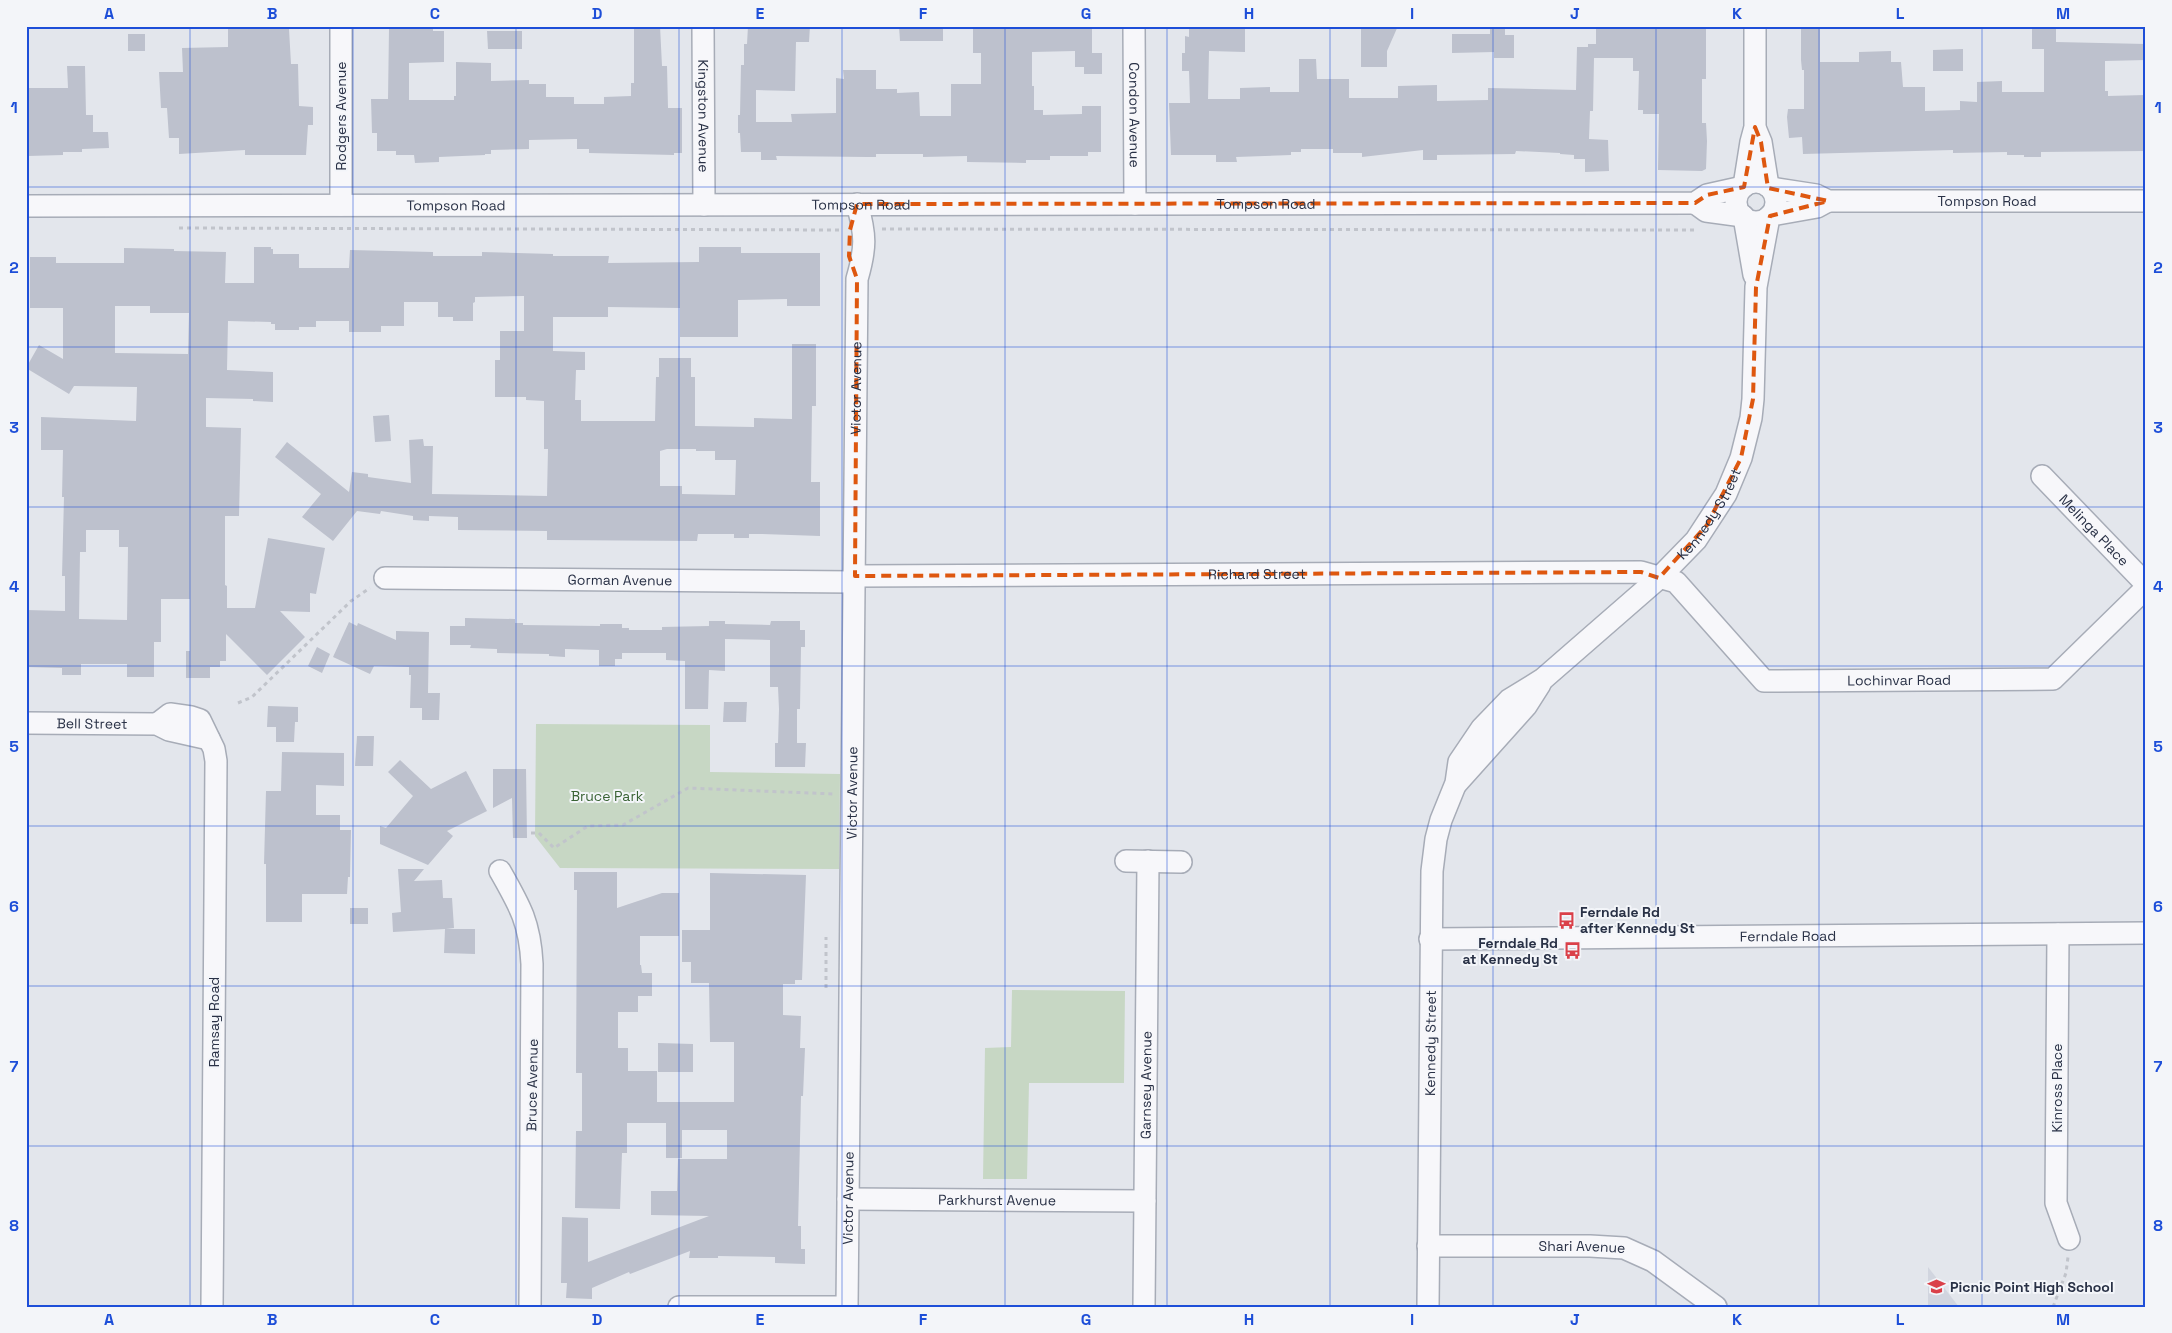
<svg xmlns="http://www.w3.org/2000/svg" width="2172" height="1333" viewBox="0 0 2172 1333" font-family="'Space Grotesk',sans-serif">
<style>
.built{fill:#d1d5df}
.green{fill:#c7d7c4}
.building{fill:#bdc1cd;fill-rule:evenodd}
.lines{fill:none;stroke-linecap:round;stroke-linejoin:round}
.minor-casing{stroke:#a7acb7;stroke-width:24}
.path{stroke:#c1c4cb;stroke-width:3;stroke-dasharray:4 4;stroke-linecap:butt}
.minor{stroke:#f7f7fa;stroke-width:21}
.marked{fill:none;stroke:#de570f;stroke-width:4;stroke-dasharray:10 6;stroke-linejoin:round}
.grid{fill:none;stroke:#1d4ed8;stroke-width:1;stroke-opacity:0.55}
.labels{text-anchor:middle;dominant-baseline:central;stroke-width:4;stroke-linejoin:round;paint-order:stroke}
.street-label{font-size:14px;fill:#293146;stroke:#f3f5f9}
.park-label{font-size:14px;fill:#3a6335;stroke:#f3f5f9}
.poi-label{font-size:14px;font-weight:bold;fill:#293146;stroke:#f3f5f9;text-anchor:start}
.neatline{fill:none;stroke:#1d4ed8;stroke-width:2}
.grid-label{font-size:16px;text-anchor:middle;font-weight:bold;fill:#1d4ed8}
</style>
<rect width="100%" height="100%" fill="#e3e6ec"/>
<polygon class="built" points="1928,1267 1959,1307 1928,1307"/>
<g class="green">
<polygon points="536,724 710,725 710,772 840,774 839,869 560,868 535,836"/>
<polygon points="1012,990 1125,991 1124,1083 1029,1083 1027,1179 983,1179 985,1048 1011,1047"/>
</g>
<g class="building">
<polygon points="634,26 660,26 662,66 667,66 668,108 682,108 682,153 674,153 674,155 589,153 589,149 577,149 577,139 529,140 529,149 491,150 491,154 485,154 485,155 439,157 439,162 415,163 414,155 396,155 396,151 377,151 377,133 372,133 371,99 388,99 389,29 433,28 433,31 444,31 444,62 409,63 409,100 454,100 454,96 456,96 456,62 491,63 491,81 529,80 529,84 546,84 546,97 574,97 574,104 604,104 604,97 631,96 631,83 634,83"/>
<polygon points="748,26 810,26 809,42 796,42 795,91 756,90 756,122 792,122 791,114 836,113 836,78 844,79 843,70 876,70 876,89 897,89 897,93 919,92 920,116 951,116 951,84 981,84 981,53 973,53 973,26 1092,26 1092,53 1102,53 1102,74 1084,74 1084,67 1075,67 1075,51 1032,52 1032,86 1034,86 1034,110 1043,110 1043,115 1082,114 1082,106 1101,106 1101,152 1088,152 1088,156 1050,156 1050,160 1026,160 1026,163 967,162 967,156 923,157 923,154 876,154 876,157 868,157 776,156 777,160 761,160 761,152 741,152 740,133 738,133 738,115 740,115 741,65 744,65 744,44 747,44"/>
<polygon points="899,26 943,26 943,41 900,41"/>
<polygon points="1189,26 1245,26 1245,52 1209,51 1208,99 1240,99 1240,88 1270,87 1270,92 1299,92 1299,59 1316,59 1317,79 1349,79 1349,98 1398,98 1398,86 1437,85 1437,101 1488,100 1488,88 1576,90 1577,47 1588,47 1588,44 1596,44 1596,27 1706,28 1706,79 1702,79 1702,123 1706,123 1707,141 1706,169 1702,171 1658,170 1659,114 1643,114 1643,110 1638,110 1639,71 1633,71 1633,58 1594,58 1593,111 1590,111 1589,139 1608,140 1609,171 1585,172 1585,159 1574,159 1574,155 1560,154 1560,153 1516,151 1515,154 1437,155 1437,160 1423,160 1423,150 1362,157 1362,153 1333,153 1333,149 1301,149 1301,152 1291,152 1291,155 1236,157 1237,162 1216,162 1216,155 1171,155 1169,103 1190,103 1189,71 1182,71 1182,53 1185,53 1185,36 1189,37"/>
<polygon points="1361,26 1398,26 1387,51 1387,67 1361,67"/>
<polygon points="1490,26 1505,26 1505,35 1514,35 1514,58 1494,58 1494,52 1452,53 1452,34 1490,34"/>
<polygon points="1801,26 1820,26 1820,62 1859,62 1859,52 1891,51 1891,62 1901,62 1903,87 1925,87 1925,111 1960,110 1960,101 1977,102 1977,82 2002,81 2002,92 2044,92 2044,49 2032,49 2032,26 2056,26 2056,42 2146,44 2146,60 2105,61 2105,91 2108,91 2108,96 2145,95 2146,151 2041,152 2041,157 2024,157 2024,155 2007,155 2007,152 1953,153 1953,150 1803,154 1802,137 1789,138 1787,117 1788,109 1804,109 1804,70 1802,70 1801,60"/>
<polygon points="228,29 289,29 291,64 298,64 299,106 313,107 313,125 308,125 306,155 245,155 245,150 179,154 179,138 169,138 167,108 161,108 159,72 183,72 182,48 228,47"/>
<polygon points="487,31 522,31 522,49 488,49"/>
<rect x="128" y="34" width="17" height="17"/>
<polygon points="1963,49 1963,71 1933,71 1933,50"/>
<polygon points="67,66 85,66 86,115 93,115 93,132 108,132 109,148 82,149 82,152 63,152 63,155 28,156 26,155 26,88 68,88"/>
<path d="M254,247H271V249H273V254H299V268H349L350,250L433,252V256H482V252L553,254V256H609L608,263L699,262V247H741V253H820V306H787V299L738,300V337H680V308L608,307V317H553V351L585,352V370H576L575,400H581V421H655L656,377H659V358H691V377H695V426L754,427V418L792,419V344H816V406H812L811,482H820V536L762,534H749V538H734V534H698L697,541L547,540V531L458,530V517L429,516V521L413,520V516L381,511L380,514L357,511L333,541L302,517L321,494L275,457L287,442L349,492L352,472L368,474V477L411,483L409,440L423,439L424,446H433L432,494L547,496L548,449H544V401L526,400V397H495V360H500V331H524V296L475,297V302L473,303V321H453V317H438V302H404V326H381V332H349V321H316V327H299V330H275V324H271V322L228,321L227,370L273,372V402L253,401V399L206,398V427L241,428L239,516H225V585L227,586V608H255L268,538L325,548L316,594L310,593V612L280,611L305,637L267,675L226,634V661H220V667H210V678H186V651H190V599H161V642H154V677H127V664H81V675H62V668L26,667V610L65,611V576H62L64,497H62L63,450H41V417L136,421L137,387L74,386L69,394L26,368L39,345L63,359V308H30V257H56V263H124V248L174,249V251L226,252L225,283H254ZM115,306H150V313H189L188,354L115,353ZM667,449H696V451H715V460H736L735,495L682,494V486H660V451ZM86,530H119V547H128L127,620L79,619L80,552H86Z"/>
<polygon points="389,415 391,441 375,442 373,416"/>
<polygon points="465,618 515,619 515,623 523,623 523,625 600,626 600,624 622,624 622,628 629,628 629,630 662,630 662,627 709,626 709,621 725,621 725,624 770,625 771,621 800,621 800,630 805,630 805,647 801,647 800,709 797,709 797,743 806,743 805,767 775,767 775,743 778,743 779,709 778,687 770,687 770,640 725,639 725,671 709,670 708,709 685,709 685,661 666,660 666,653 622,653 622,659 615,659 615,666 599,666 599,650 565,649 565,657 549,656 549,654 497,653 497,649 470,648 471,645 450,645 450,626 465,626"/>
<polygon points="349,622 357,626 358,623 396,640 396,631 429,632 428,693 440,693 439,720 422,720 422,708 410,708 411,675 409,675 409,667 374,666 370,674 333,657"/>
<polygon points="317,647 330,654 322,673 308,666"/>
<polygon points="724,702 747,702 746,722 723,722"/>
<polygon points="268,706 298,707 298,722 295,722 294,742 276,742 276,727 267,727"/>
<polygon points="357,736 374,736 373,766 355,766"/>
<polygon points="282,752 344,753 344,786 316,785 316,815 340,815 340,830 351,830 350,877 348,877 347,894 302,894 302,922 266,922 266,864 264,864 266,791 281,791"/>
<polygon points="400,760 431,789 466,771 487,811 447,831 453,836 428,865 380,844 380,826 386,828 413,796 388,772"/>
<polygon points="493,769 526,769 527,838 513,838 512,798 493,808"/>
<polygon points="398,869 424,869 414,881 442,880 443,898 452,898 454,928 446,929 475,929 475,954 444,953 445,929 393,932 392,913 401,912"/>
<polygon points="574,872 617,872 617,908 662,893 679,893 679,936 640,936 640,965 641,965 642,973 652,973 652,996 638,996 638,1012 618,1012 618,1048 628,1048 628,1071 657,1071 657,1102 734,1102 734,1042 710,1042 709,983 691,983 691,962 682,962 682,930 710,930 710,873 806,875 802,980 795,980 795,984 783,984 783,1015 801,1016 800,1048 805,1048 803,1096 801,1096 798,1226 801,1226 801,1249 805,1249 805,1264 775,1263 775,1257 718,1256 718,1258 689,1258 690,1251 630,1274 629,1272 592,1288 592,1299 566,1298 567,1283 561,1283 562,1217 588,1218 588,1262 709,1216 651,1215 651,1191 677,1191 678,1159 727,1159 727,1130 682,1130 682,1158 666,1158 666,1123 627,1123 627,1153 622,1153 620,1209 575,1208 576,1131 582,1131 582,1073 576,1073 577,890 574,890"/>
<rect x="350" y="908" width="18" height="16"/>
<polygon points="658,1043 693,1044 693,1072 658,1072"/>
</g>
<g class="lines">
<defs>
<g id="minor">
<polyline points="341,26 341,205"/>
<path id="s1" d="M703,26L704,205"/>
<path id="s2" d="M1134,26L1135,204"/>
<polyline points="1756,130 1761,142 1768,186"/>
<circle cx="1756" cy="202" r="20"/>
<polyline points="1744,186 1751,142 1755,127 1755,26"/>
<path id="s3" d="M1771,188L1816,195L1828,201H2146"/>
<polyline points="1695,203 1706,211 1743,216"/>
<path id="s4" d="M26,206L1695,203L1707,195L1743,187"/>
<polyline points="1771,215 1817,207 1828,201"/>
<polyline points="1744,217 1754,275"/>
<path id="s5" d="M2042,476L2146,584"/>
<path id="s6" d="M855,576L1641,572L1676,582L1764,681L2053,679L2146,588"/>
<path id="s7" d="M385,578L854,582"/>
<path id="s8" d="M26,723L157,724L169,730L209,739"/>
<polyline points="157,724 170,714 191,717 200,720 214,749 216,761 212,1307"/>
<polyline points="1457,783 1526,706 1540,684"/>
<polyline points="1126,861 1181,862"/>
<path d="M500,871C520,906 530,923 532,964L530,1307"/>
<polyline points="2058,934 2056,1203 2069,1239"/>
<path id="s9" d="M1430,939L2146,933"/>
<path id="s10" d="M848,1199L1145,1201"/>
<path id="s11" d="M1428,1246H1590L1624,1248L1653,1261L1716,1307"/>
<polyline points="679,1307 847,1307"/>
<path id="s12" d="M847,1307L857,279C866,248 866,235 857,204"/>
<path id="s13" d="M1144,1307L1148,861"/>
<path id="s14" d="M1428,1307L1432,871L1436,839L1441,820L1456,783L1459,762L1482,728L1509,700L1543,679L1659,578L1696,540L1726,494L1741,458L1751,418L1753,399L1756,287L1769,217"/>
</g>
</defs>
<use href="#minor" class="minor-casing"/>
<g class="path">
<polyline points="179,228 843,230"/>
<polyline points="882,229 1698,230"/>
<polyline points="238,703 252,697 351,601 370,588"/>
<polyline points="531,833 539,833 554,848 588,826 623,825 688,788 834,794"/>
<polyline points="826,988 826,937"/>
<polyline points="2053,1307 2066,1273 2068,1257"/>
</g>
<use href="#minor" class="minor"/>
</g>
<path class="marked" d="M1755,127L1761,142L1768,188L1828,201L1770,216L1756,287L1753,399L1741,458L1707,525L1659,578L1641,572L855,576L857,279L849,256L850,230L857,204L1695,203L1707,195L1744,187Z"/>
<path class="grid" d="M190,26V1307M353,26V1307M516,26V1307M679,26V1307M842,26V1307M1005,26V1307M1167,26V1307M1330,26V1307M1493,26V1307M1656,26V1307M1819,26V1307M1982,26V1307M26,187H2146M26,347H2146M26,507H2146M26,666H2146M26,826H2146M26,986H2146M26,1146H2146"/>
<defs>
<symbol id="bus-bare" viewBox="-9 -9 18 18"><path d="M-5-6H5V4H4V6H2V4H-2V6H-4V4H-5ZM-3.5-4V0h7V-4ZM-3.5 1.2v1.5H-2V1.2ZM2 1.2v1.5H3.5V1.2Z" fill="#da4049" stroke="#f3f5f9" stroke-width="2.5" paint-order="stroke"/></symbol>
<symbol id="school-bare" viewBox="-9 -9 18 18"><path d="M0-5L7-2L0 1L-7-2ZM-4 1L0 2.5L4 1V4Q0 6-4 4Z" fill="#da4049" stroke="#f3f5f9" stroke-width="2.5" paint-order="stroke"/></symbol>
</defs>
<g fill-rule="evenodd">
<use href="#bus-bare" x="1554" y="908" width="25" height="25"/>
<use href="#bus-bare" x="1560" y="938" width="25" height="25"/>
<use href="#school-bare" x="1924" y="1274" width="25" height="25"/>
</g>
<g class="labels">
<g class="street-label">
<text stroke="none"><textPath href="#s1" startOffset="90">Kingston Avenue</textPath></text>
<text stroke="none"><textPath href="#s2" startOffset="89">Condon Avenue</textPath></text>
<text transform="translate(341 116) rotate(-90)">Rodgers Avenue</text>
<text stroke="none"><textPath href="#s3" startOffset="218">Tompson Road</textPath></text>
<text stroke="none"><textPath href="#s4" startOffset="835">Tompson Road</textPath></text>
<text stroke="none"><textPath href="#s4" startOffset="1240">Tompson Road</textPath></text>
<text stroke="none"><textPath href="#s4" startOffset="430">Tompson Road</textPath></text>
<text stroke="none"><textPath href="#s12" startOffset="919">Victor Avenue</textPath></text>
<text stroke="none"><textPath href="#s14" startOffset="905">Kennedy Street</textPath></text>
<text stroke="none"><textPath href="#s5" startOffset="75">Melinga Place</textPath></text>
<text stroke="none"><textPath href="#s6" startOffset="402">Richard Street</textPath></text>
<text stroke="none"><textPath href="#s7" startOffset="235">Gorman Avenue</textPath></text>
<text stroke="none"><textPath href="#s6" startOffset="1090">Lochinvar Road</textPath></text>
<text stroke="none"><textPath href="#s8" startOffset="66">Bell Street</textPath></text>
<text stroke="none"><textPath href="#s12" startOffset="514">Victor Avenue</textPath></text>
<text stroke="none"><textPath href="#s9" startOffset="358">Ferndale Road</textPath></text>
<text transform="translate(214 1022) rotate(-90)">Ramsay Road</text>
<text stroke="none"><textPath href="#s14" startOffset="264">Kennedy Street</textPath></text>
<text stroke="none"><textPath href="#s13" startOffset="222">Garnsey Avenue</textPath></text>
<text transform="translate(532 1085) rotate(-89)">Bruce Avenue</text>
<text transform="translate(2057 1088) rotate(-90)">Kinross Place</text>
<text stroke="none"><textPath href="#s12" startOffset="109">Victor Avenue</textPath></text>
<text stroke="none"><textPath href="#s10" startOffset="149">Parkhurst Avenue</textPath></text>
<text stroke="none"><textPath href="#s11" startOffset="154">Shari Avenue</textPath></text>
</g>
<g class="park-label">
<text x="607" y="796">Bruce Park</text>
</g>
<g class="poi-label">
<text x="1580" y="912">Ferndale Rd<tspan x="1580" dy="16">after Kennedy St</tspan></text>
<text x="1558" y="943" text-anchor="end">Ferndale Rd<tspan x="1558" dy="16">at Kennedy St</tspan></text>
<text x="1950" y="1287">Picnic Point High School</text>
</g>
</g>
<rect width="2172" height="1333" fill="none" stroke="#f3f5f9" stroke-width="55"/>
<rect x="28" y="28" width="2116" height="1278" class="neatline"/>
<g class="grid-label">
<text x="109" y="19">A</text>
<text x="272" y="19">B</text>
<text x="435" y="19">C</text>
<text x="597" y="19">D</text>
<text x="760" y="19">E</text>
<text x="923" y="19">F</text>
<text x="1086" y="19">G</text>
<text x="1249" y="19">H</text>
<text x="1412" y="19">I</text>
<text x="1575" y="19">J</text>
<text x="1737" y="19">K</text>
<text x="1900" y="19">L</text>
<text x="2063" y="19">M</text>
<text x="14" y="113">1</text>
<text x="2158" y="113">1</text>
<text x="14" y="273">2</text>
<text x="2158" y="273">2</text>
<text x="14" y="433">3</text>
<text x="2158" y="433">3</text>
<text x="14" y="592">4</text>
<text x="2158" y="592">4</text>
<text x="14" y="752">5</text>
<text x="2158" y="752">5</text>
<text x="14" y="912">6</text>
<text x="2158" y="912">6</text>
<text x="14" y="1072">7</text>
<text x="2158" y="1072">7</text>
<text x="14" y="1231">8</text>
<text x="2158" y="1231">8</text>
<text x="109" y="1325">A</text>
<text x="272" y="1325">B</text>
<text x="435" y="1325">C</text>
<text x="597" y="1325">D</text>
<text x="760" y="1325">E</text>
<text x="923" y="1325">F</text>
<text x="1086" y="1325">G</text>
<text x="1249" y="1325">H</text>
<text x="1412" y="1325">I</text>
<text x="1575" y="1325">J</text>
<text x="1737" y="1325">K</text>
<text x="1900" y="1325">L</text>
<text x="2063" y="1325">M</text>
</g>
</svg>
